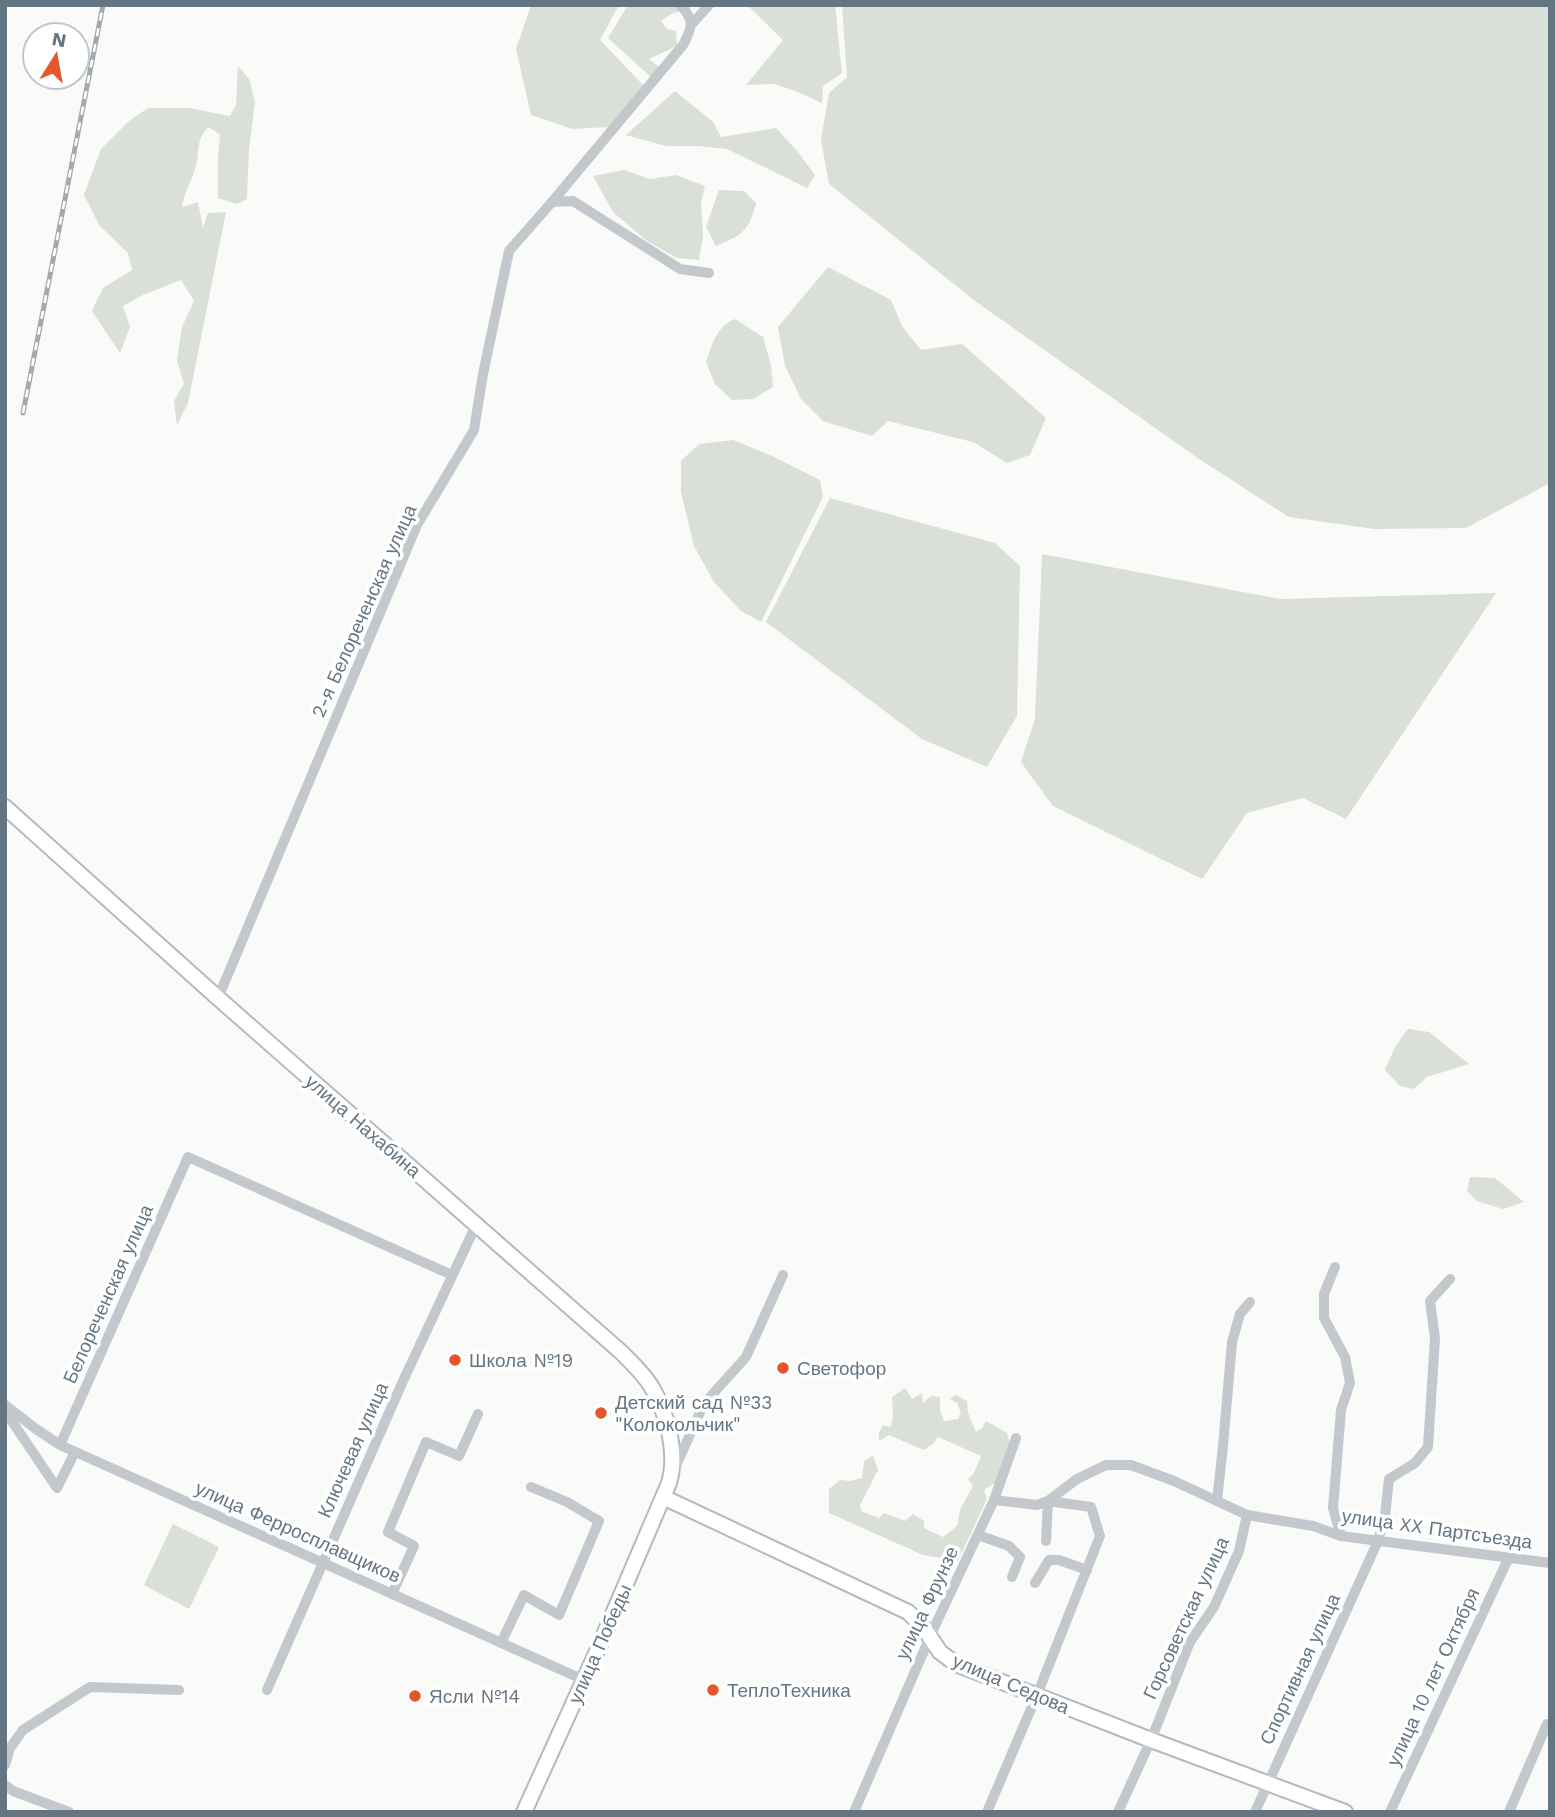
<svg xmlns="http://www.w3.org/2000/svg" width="1555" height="1817" viewBox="0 0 1555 1817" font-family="'Work Sans',sans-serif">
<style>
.green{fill:#dadfd7}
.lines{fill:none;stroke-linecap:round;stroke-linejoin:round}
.secondary-casing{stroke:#b3babf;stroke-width:18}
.street{stroke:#c3c8cc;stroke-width:10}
.secondary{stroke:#fff;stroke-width:14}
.rail-casing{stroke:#a2aab0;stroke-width:5}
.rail{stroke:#fff;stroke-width:2.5;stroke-dasharray:8;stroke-linecap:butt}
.poi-dot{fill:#e4572e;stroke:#fff;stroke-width:2.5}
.labels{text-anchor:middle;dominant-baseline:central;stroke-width:7;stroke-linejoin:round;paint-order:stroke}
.street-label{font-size:19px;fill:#657683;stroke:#fff}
.poi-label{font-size:19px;fill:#657683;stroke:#fff;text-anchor:start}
</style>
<rect width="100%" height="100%" fill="#fafaf8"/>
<g class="green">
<polygon points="531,5 619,5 600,40 643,85 609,127 572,129 531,115 516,49"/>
<polygon points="628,5 671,5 682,11 673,13 661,21 667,29 676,31 677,46 649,59 659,67 652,78 608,38"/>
<polygon points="747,5 835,5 842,73 823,86 822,103 798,92 774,84 746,85 783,40"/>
<polygon points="842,5 1550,5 1550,483 1466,528 1374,529 1289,517 1202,461 975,301 829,184 821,140 829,93 847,77"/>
<path d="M238,66L249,79L255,102L249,149L247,199L237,204L218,198V159L220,134L208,127C194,144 201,151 195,169C191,183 184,192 182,207L198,202L203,228L208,213L226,212L188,403L177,425L174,401L184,384L177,360L182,327L194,301L181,280L143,295L123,306L130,327L120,353L92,311L103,288L132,270L128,253L99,225L84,195L101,149L129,121L148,108H188L230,116L236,105Z"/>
<polygon points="675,91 713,122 721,137 776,128 798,152 815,175 807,188 727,149 697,146 666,146 626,135"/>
<polygon points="624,170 650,179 676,175 705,186 701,203 703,236 699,260 677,258 647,241 613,212 593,176"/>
<path d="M719,190L744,191L756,203C749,231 742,235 716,246L706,227Z"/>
<polygon points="828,267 891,300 902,326 921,350 962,344 1046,418 1030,455 1007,463 973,442 888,421 872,436 823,421 801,399 785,366 778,327"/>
<path d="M735,319L763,337L771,365L773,387L753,399L732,400L715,384L706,362C712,344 717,326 735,319Z"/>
<polygon points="733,440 772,456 820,480 823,497 761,622 741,611 714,582 694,546 681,492 681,461 699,444"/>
<polygon points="830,498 995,543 1020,566 1017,716 987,767 922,739 766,622"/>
<polygon points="1042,554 1280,599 1496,593 1346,819 1303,798 1247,813 1202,879 1053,806 1021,762 1035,719"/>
<polygon points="1408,1029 1429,1032 1469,1064 1427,1077 1414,1089 1400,1086 1385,1070 1395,1047"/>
<polygon points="1470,1177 1495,1178 1524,1202 1503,1209 1477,1201 1467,1191"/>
<polygon points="905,1388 912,1399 922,1393 923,1403 931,1396 940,1397 940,1410 944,1421 958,1419 961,1413 957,1403 950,1399 956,1395 967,1401 968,1413 976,1432 982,1428 986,1421 1007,1433 1010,1445 996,1482 984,1490 987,1499 958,1561 923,1555 829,1513 829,1489 840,1480 850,1481 862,1478 864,1461 873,1456 878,1470 860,1505 861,1511 879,1518 884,1513 905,1521 913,1514 924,1521 924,1528 943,1537 957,1526 960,1510 973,1486 968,1479 974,1473 981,1456 938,1437 933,1444 924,1450 889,1435 879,1441 879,1433 883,1425 891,1427 893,1416 892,1397"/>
<polygon points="173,1524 219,1547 189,1609 144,1585"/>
</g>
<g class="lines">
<defs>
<g id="secondary">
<path d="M5,807L218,998L621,1352C632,1363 643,1373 651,1386C667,1412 678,1453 669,1483L598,1649L524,1812"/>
<polyline points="663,1497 908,1612 924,1628 940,1652 956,1664 1151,1740 1345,1812"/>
</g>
</defs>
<use href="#secondary" class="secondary-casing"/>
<g class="street">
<polyline points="691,25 709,5"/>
<polyline points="552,202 573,201 680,269 709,273"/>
<path d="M218,998L417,525L474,430L483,374L509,251L552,202L683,45C692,29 695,19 680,5"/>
<polyline points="1335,1267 1324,1294 1324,1318 1345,1357 1350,1383 1341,1410 1333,1508 1341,1536"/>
<polyline points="5,1405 36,1429 60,1445 584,1680"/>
<polyline points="5,1411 57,1488 75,1452"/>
<polyline points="60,1445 188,1157 452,1275"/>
<polyline points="674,1470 702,1408 710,1397 746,1357 783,1275"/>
<polyline points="1048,1501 1077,1479 1106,1465 1131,1465 1174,1481 1247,1515 1313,1526 1341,1536 1550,1563"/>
<polyline points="1217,1501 1223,1446 1232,1342 1240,1314 1250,1302"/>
<polyline points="978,1535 1009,1546 1020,1557 1012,1577"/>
<polyline points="1046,1541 1048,1501"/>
<polyline points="1035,1583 1049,1560 1059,1560 1087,1570"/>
<polyline points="392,1594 414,1546 388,1532 426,1442 459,1456 478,1414"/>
<polyline points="501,1643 524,1595 559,1615 599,1521 567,1502 531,1487"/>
<polyline points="267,1690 403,1381 476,1225"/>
<polyline points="5,1765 10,1748 23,1730 90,1687 179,1690"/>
<polyline points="5,1785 13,1791 69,1812"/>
<polyline points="854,1812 933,1630 994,1500 1016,1438"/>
<polyline points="987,1812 1039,1690 1100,1536 1091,1507 1048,1501 1037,1505 994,1500"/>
<polyline points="1118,1812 1151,1740 1190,1642 1214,1607 1239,1551 1247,1515"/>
<polyline points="1255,1812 1378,1541 1385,1516 1389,1479 1415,1463 1428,1447 1435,1338 1430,1301 1450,1279"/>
<polyline points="1390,1812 1509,1557"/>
<polyline points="1509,1812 1547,1724"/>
</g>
<use href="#secondary" class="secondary"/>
<defs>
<polyline id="rail" points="23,413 103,5"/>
</defs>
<use href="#rail" class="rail-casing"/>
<use href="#rail" class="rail"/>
</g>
<g class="poi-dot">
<circle cx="455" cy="1360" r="7"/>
<circle cx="783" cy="1368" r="7"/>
<circle cx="601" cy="1413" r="7"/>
<circle cx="713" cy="1690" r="7"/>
<circle cx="415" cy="1696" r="7"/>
</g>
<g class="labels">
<g class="street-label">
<text transform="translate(364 611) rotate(-66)">2-я Белореченская улица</text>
<text transform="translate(363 1126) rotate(41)">улица Нахабина</text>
<text transform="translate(108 1294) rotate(-66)">Белореченская улица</text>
<text transform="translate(353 1450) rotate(-66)">Ключевая улица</text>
<text transform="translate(1437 1529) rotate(8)">улица XX Партсъезда</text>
<text transform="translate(298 1532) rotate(24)">улица Ферросплавщиков</text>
<text transform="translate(927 1603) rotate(-65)">улица Фрунзе</text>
<text transform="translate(1186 1618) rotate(-65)">Горсоветская улица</text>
<text transform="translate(600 1644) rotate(-66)">улица Победы</text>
<text transform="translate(1300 1669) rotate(-65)">Спортивная улица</text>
<text transform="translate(1433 1677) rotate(-65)">улица 10 лет Октября</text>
<text transform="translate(1011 1684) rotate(23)">улица Седова</text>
</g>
<g class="poi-label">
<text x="469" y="1360">Школа №19</text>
<text x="797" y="1368">Светофор</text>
<text x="615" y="1402">Детский сад №33<tspan x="615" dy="22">"Колокольчик"</tspan></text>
<text x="727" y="1690">ТеплоТехника</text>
<text x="429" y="1696">Ясли №14</text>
</g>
</g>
<rect width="1555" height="1817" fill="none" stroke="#657683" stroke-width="14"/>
<g transform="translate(56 56) rotate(11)"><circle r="33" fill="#ffffff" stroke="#c1c8cd" stroke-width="2"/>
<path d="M0-5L12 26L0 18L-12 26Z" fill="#e4572e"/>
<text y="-10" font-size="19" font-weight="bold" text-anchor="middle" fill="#657683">N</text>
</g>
</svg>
